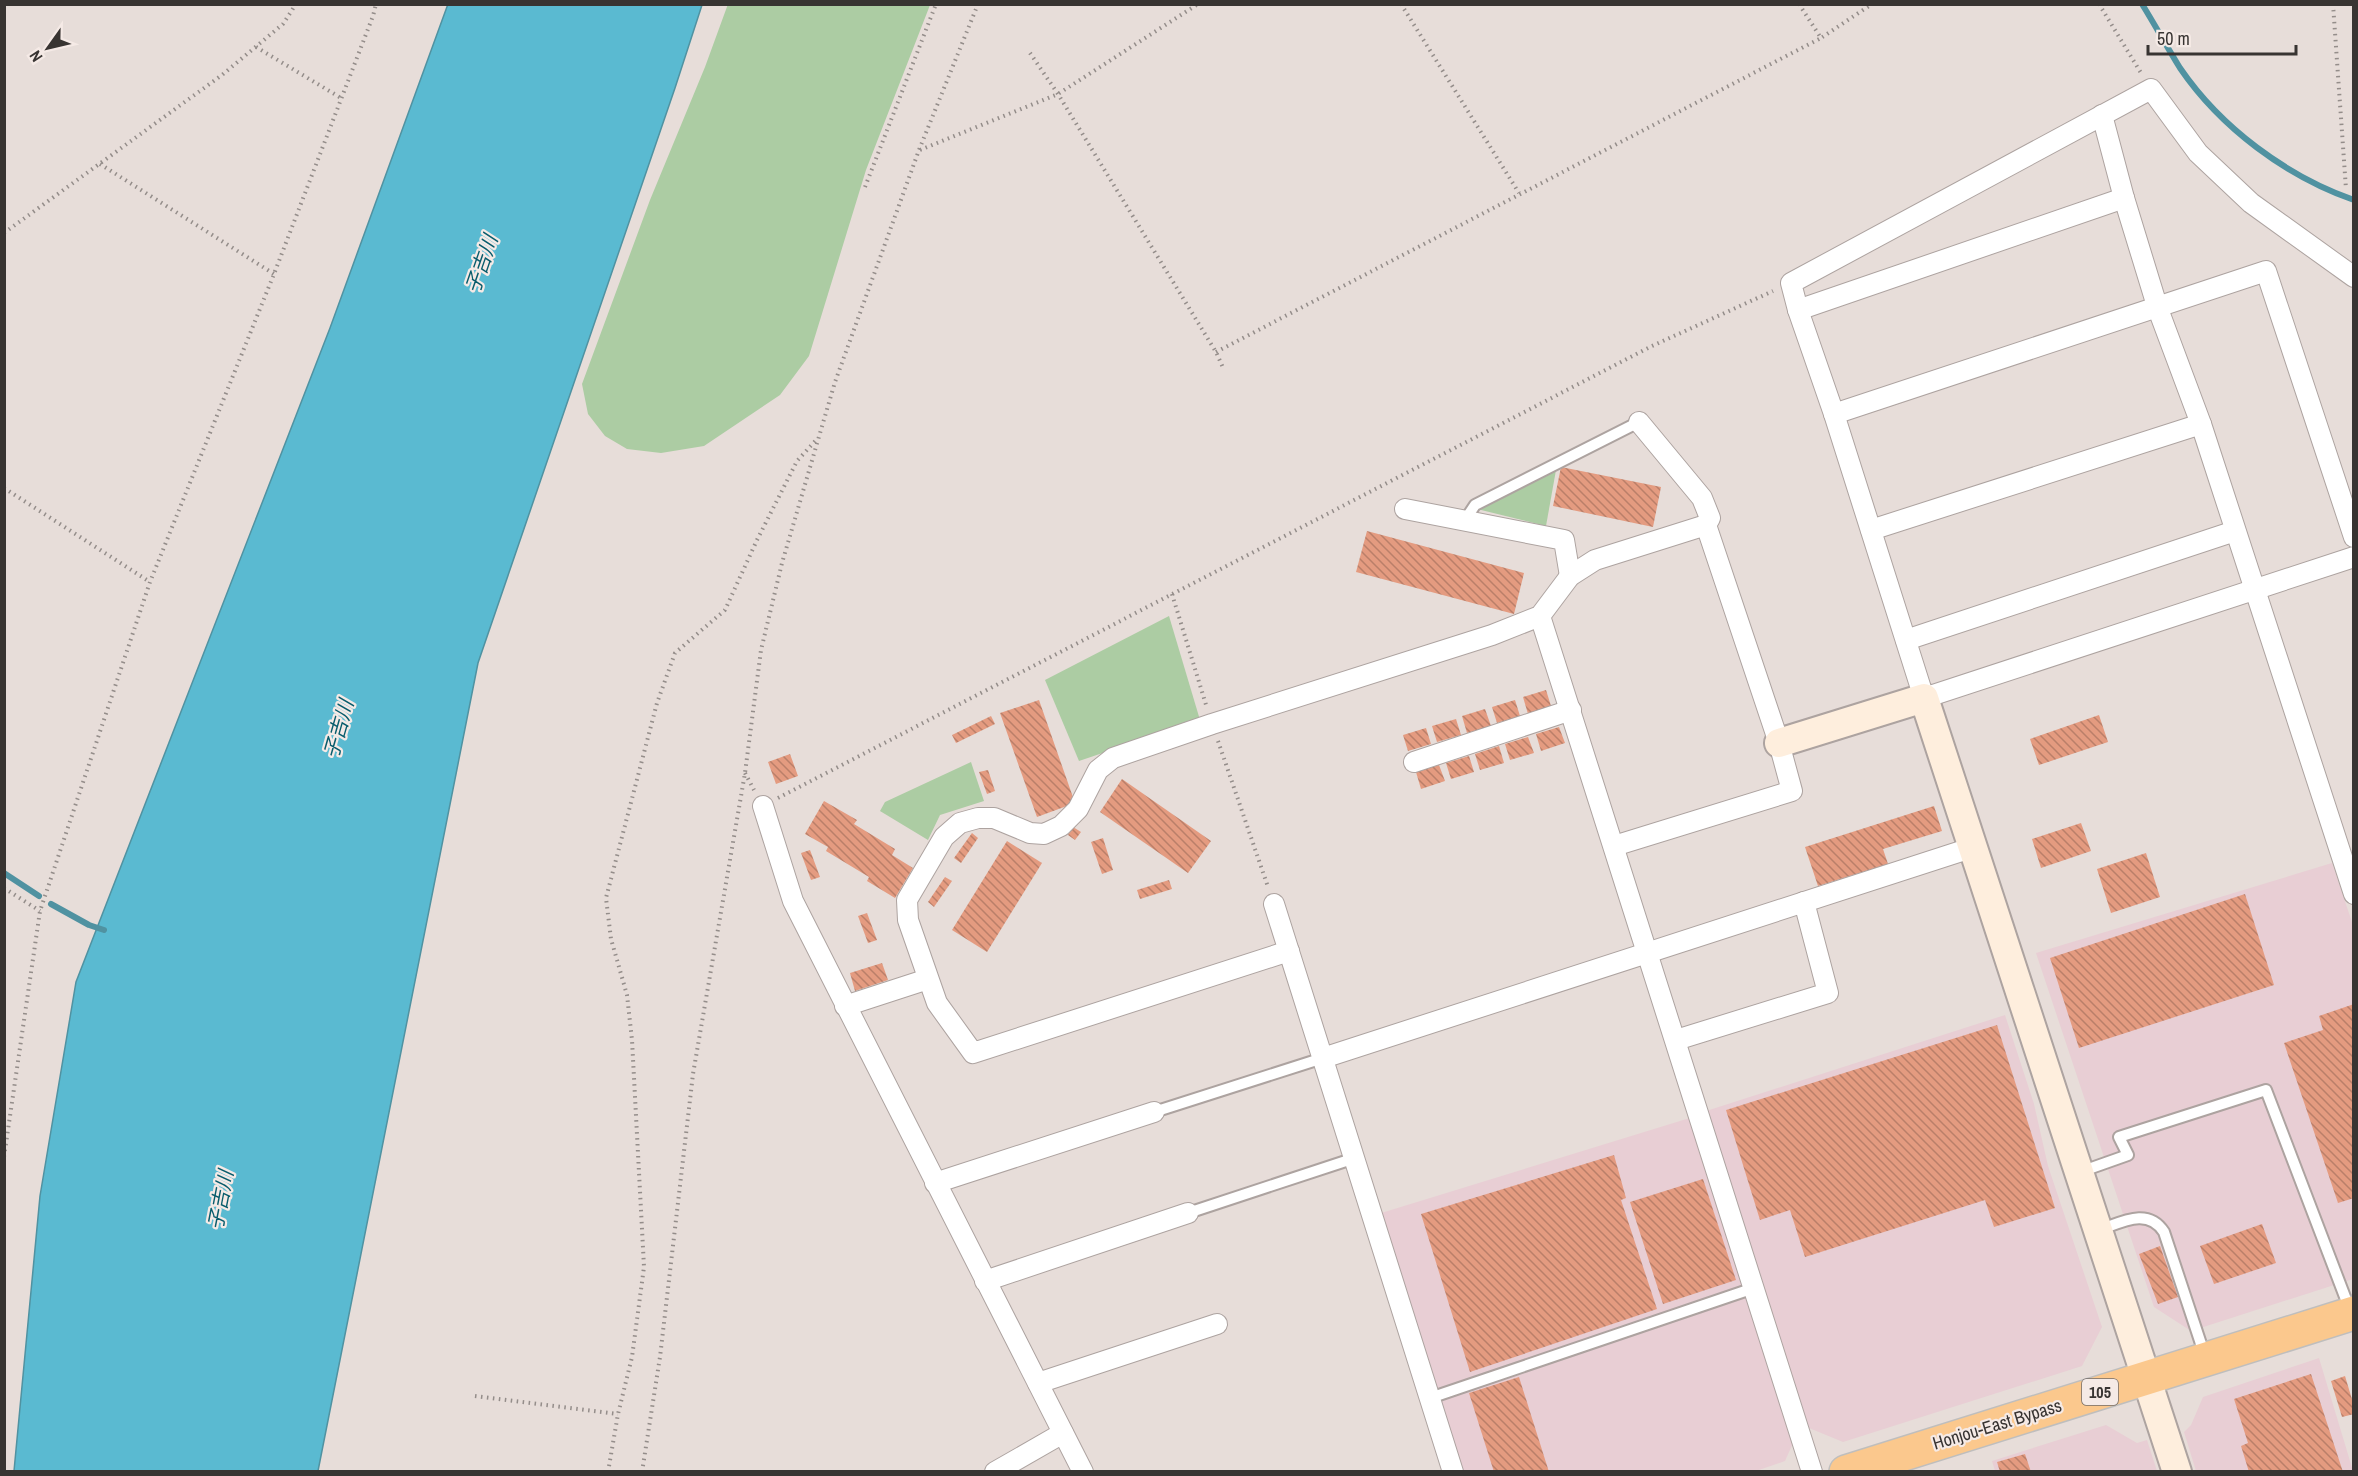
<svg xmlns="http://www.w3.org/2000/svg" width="2358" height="1476" viewBox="0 0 2358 1476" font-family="'Archivo Narrow','Noto Sans JP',sans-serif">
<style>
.commercial{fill:#e8ced4}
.green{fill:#accca3}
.water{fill:#5abad1;stroke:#5092a1;stroke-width:1.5}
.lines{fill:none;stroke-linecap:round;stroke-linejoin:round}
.stream{stroke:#5092a1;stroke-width:6}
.building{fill:url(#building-back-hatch)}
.lane-casing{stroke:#ada3a0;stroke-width:14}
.street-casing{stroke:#ada3a0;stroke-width:22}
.secondary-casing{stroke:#ada3a0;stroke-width:32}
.highway-casing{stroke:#bfbebd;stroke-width:36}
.path{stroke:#948d8a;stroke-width:4;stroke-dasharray:1.5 4.5;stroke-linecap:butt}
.lane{stroke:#fff;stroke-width:10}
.street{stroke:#fff;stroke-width:20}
.secondary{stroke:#feeedd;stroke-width:28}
.highway{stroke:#fbc88d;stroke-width:33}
.labels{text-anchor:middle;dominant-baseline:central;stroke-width:4.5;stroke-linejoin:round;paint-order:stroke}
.shield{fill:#f5eae6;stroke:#716b68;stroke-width:1.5}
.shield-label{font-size:16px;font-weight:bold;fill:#383432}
.street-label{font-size:18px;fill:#383432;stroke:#f5eae6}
.water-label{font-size:20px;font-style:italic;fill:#085c6c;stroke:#f5eae6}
</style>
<defs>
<pattern id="building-back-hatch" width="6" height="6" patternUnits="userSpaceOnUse" patternTransform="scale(1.5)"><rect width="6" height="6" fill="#e49b80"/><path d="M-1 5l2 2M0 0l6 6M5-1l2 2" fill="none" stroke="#ba7f69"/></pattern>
</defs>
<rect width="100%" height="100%" fill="#e7ddd9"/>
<g class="commercial">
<polygon points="2332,863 2354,928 2353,1279 2191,1331 2154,1307 2036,953"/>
<polygon points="2005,1015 2034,1104 2048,1166 2102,1327 2082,1366 1843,1442 1809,1428 1703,1112"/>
<polygon points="1693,1117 1793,1443 1785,1461 1753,1472 1460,1471 1378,1214"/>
<polygon points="2319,1358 2353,1471 2196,1471 2184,1432 2191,1425 2203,1397"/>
<polygon points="2106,1425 2137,1443 2147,1440 2157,1471 1995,1471 1992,1461"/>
</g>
<g class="green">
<polygon points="728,4 930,5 866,170 809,356 780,395 704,446 661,453 627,449 605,436 588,414 582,384 650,200 705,67"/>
<polygon points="1556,470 1546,526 1477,509"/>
<polygon points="1169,616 1200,720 1079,761 1045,680"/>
<polygon points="971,762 984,801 940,815 928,840 880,811 885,802"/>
</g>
<polygon class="water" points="448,4 702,5 675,88 478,663 318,1471 14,1471 40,1196 76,982 330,328"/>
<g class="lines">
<g class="stream">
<path d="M2142,4C2155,25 2167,47 2180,68C2221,128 2286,176 2354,200"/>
<polyline points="4,873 39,896"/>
<polyline points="51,904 89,925 104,930"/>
</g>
</g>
<g class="building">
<polygon points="1561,467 1661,487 1653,527 1553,506"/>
<polygon points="1367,531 1524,573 1514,614 1356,572"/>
<polygon points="1546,690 1551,706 1528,714 1523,697"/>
<polygon points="1039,700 1075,803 1037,817 1000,713"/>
<polygon points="1515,700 1520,716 1497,723 1492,707"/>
<polygon points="1485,709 1491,726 1467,733 1462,716"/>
<polygon points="2099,715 2108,742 2039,765 2030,739"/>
<polygon points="991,716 995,724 956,743 952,735"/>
<polygon points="1456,719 1461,735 1437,742 1432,726"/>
<polygon points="1559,727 1565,743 1541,751 1536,734"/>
<polygon points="1426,728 1431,744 1408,751 1403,735"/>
<polygon points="1528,737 1534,753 1510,760 1505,744"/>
<polygon points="1499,746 1504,763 1480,770 1475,754"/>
<polygon points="790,754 798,776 776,784 768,762"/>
<polygon points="1469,756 1474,772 1451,779 1446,763"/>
<polygon points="1439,765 1445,781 1421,789 1416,772"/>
<polygon points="988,770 995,791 987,794 979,772"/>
<polygon points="1122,779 1211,841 1188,873 1100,812"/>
<polygon points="824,801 857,820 854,824 895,849 892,855 913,868 895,898 867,881 869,877 826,851 828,847 805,834"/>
<polygon points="1934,806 1942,831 1883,849 1888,864 1818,886 1805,847"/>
<polygon points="2081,823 2091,851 2041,868 2032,839"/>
<polygon points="1073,827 1081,832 1075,840 1068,835"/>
<polygon points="972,833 978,838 961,863 954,858"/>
<polygon points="1103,838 1113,870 1102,874 1091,842"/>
<polygon points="1007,841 1042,863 987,952 952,930"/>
<polygon points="810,850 820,877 811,880 801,853"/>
<polygon points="2146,853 2160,897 2111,913 2097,869"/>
<polygon points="945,877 952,881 934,907 928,902"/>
<polygon points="1169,880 1172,889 1140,899 1137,890"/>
<polygon points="2245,894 2274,985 2079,1048 2050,958"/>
<polygon points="867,913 877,940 868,943 858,916"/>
<polygon points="882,963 888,980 855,991 850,973"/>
<polygon points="2354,1004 2354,1198 2338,1203 2284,1043 2323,1030 2319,1016"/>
<polygon points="1997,1025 2055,1208 1994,1227 1985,1200 1805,1257 1790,1210 1760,1220 1726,1110"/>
<polygon points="1614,1155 1626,1198 1621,1200 1657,1309 1470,1372 1421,1214"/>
<polygon points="1703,1179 1736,1280 1663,1304 1630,1202"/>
<polygon points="2262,1224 2276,1263 2214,1284 2200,1246"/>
<polygon points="2160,1246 2178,1297 2158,1304 2139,1254"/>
<polygon points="2311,1374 2343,1472 2249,1472 2241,1446 2248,1443 2234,1399"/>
<polygon points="2345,1376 2354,1406 2354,1414 2342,1417 2331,1381"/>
<polygon points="1519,1377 1549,1472 1494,1472 1469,1393"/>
<polygon points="2025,1454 2031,1472 2000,1472 1997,1462"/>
</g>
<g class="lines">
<defs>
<g id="lane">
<polyline points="1465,520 1475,505 1639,422"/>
<polyline points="1154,1112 1323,1058"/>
<polyline points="2080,1172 2128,1155 2119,1137 2266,1090 2350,1310"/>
<polyline points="1188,1213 1355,1158"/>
<path d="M2099,1230C2122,1222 2148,1207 2164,1232L2205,1356"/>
<polyline points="1430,1398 1754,1288"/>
</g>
<g id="street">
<polyline points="2102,115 2124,198 2158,309 2201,424 2354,894"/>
<polyline points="2354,277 2251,203 2198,153 2151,89 1791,283 1798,310 1834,414 1924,698 2354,557"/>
<polyline points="1798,310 2124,198"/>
<polyline points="1834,414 2266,271 2354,537"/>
<polyline points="1405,509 1564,540 1570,576"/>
<polyline points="1871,530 2201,424"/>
<polyline points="1540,616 1812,1472"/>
<polyline points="1906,640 2235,531"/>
<polyline points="1414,762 1571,710"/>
<polyline points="763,806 793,901 1083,1472"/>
<polyline points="1614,846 1792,791 1779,743 1706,525 1710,518 1702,498 1639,422"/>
<polyline points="1274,904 1453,1472"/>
<polyline points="1289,951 973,1053 937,1003 908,920 907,900 944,837 960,823 978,818 994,818 1030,833 1044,834 1061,826 1078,809 1098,770 1113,758 1212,724 1492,635 1540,616 1570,576 1595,560 1706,525"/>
<polyline points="845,1006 928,979"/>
<polyline points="1676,1040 1828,993 1804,902"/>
<polyline points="1323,1058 1974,847"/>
<polyline points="935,1183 1154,1112"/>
<polyline points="985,1281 1188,1213"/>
<polyline points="1038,1383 1217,1324"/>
<polyline points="995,1472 1063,1433"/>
</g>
<polyline id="secondary" points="1779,743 1924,698 2177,1472"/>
<polyline id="highway" points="1846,1472 2354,1313"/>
</defs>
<use href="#lane" class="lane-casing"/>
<use href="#street" class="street-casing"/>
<use href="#secondary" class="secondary-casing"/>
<use href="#highway" class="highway-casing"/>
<g class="path">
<polyline points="1401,4 1519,193"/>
<polyline points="1799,4 1821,38 1872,4"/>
<polyline points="2099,4 2141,73"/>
<polyline points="2333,4 2346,189"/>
<polyline points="256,47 341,98"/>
<polyline points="1030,53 1058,94 1216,352 1224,370"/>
<polyline points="920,150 1058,94 1198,4"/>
<polyline points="100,164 274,274"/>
<polyline points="865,187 936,4"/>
<polyline points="4,233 222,75 283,24 296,4"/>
<polyline points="1216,352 1821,38"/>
<polyline points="4,488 150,582"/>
<polyline points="1172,594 1207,708"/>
<polyline points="1218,741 1268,887"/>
<polyline points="745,773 754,790"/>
<polyline points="778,798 1652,346 1773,291"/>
<polyline points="4,888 40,911"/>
<polyline points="4,1157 40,911 150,582 274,274 373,16 376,4"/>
<polyline points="475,1396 618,1414"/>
<polyline points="608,1472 618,1414 632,1357 644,1267 632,1040 627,995 611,939 606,898 657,703 675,653 725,610 757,540 797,461 817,439"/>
<polyline points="642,1472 660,1357 693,1074 745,773 761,650 782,563 835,382 919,150 978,4"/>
</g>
<use href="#lane" class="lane"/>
<use href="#street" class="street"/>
<use href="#secondary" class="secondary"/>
<use href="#highway" class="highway"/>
</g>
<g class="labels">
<rect class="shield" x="2082" y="1379" width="36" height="26" rx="4.5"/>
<g class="shield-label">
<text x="2100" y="1392">105</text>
</g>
<g class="street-label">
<text transform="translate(1997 1424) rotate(-17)">Honjou-East Bypass</text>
</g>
<g class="water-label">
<text transform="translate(481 264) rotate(-71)">子吉川</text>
<text transform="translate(338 729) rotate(-74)">子吉川</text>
<text transform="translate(220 1200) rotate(-79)">子吉川</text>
</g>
</g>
<rect width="2358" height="1476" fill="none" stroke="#383432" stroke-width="12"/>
<g transform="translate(48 48) rotate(236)" stroke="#f5eae6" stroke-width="4.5" paint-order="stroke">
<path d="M0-4.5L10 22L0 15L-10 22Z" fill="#383432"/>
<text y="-9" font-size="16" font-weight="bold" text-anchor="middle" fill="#383432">N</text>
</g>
<path d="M2148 45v9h148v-9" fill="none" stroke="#383432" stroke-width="3"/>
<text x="2157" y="45" font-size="18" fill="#383432" stroke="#f5eae6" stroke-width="4.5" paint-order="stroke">50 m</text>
</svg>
